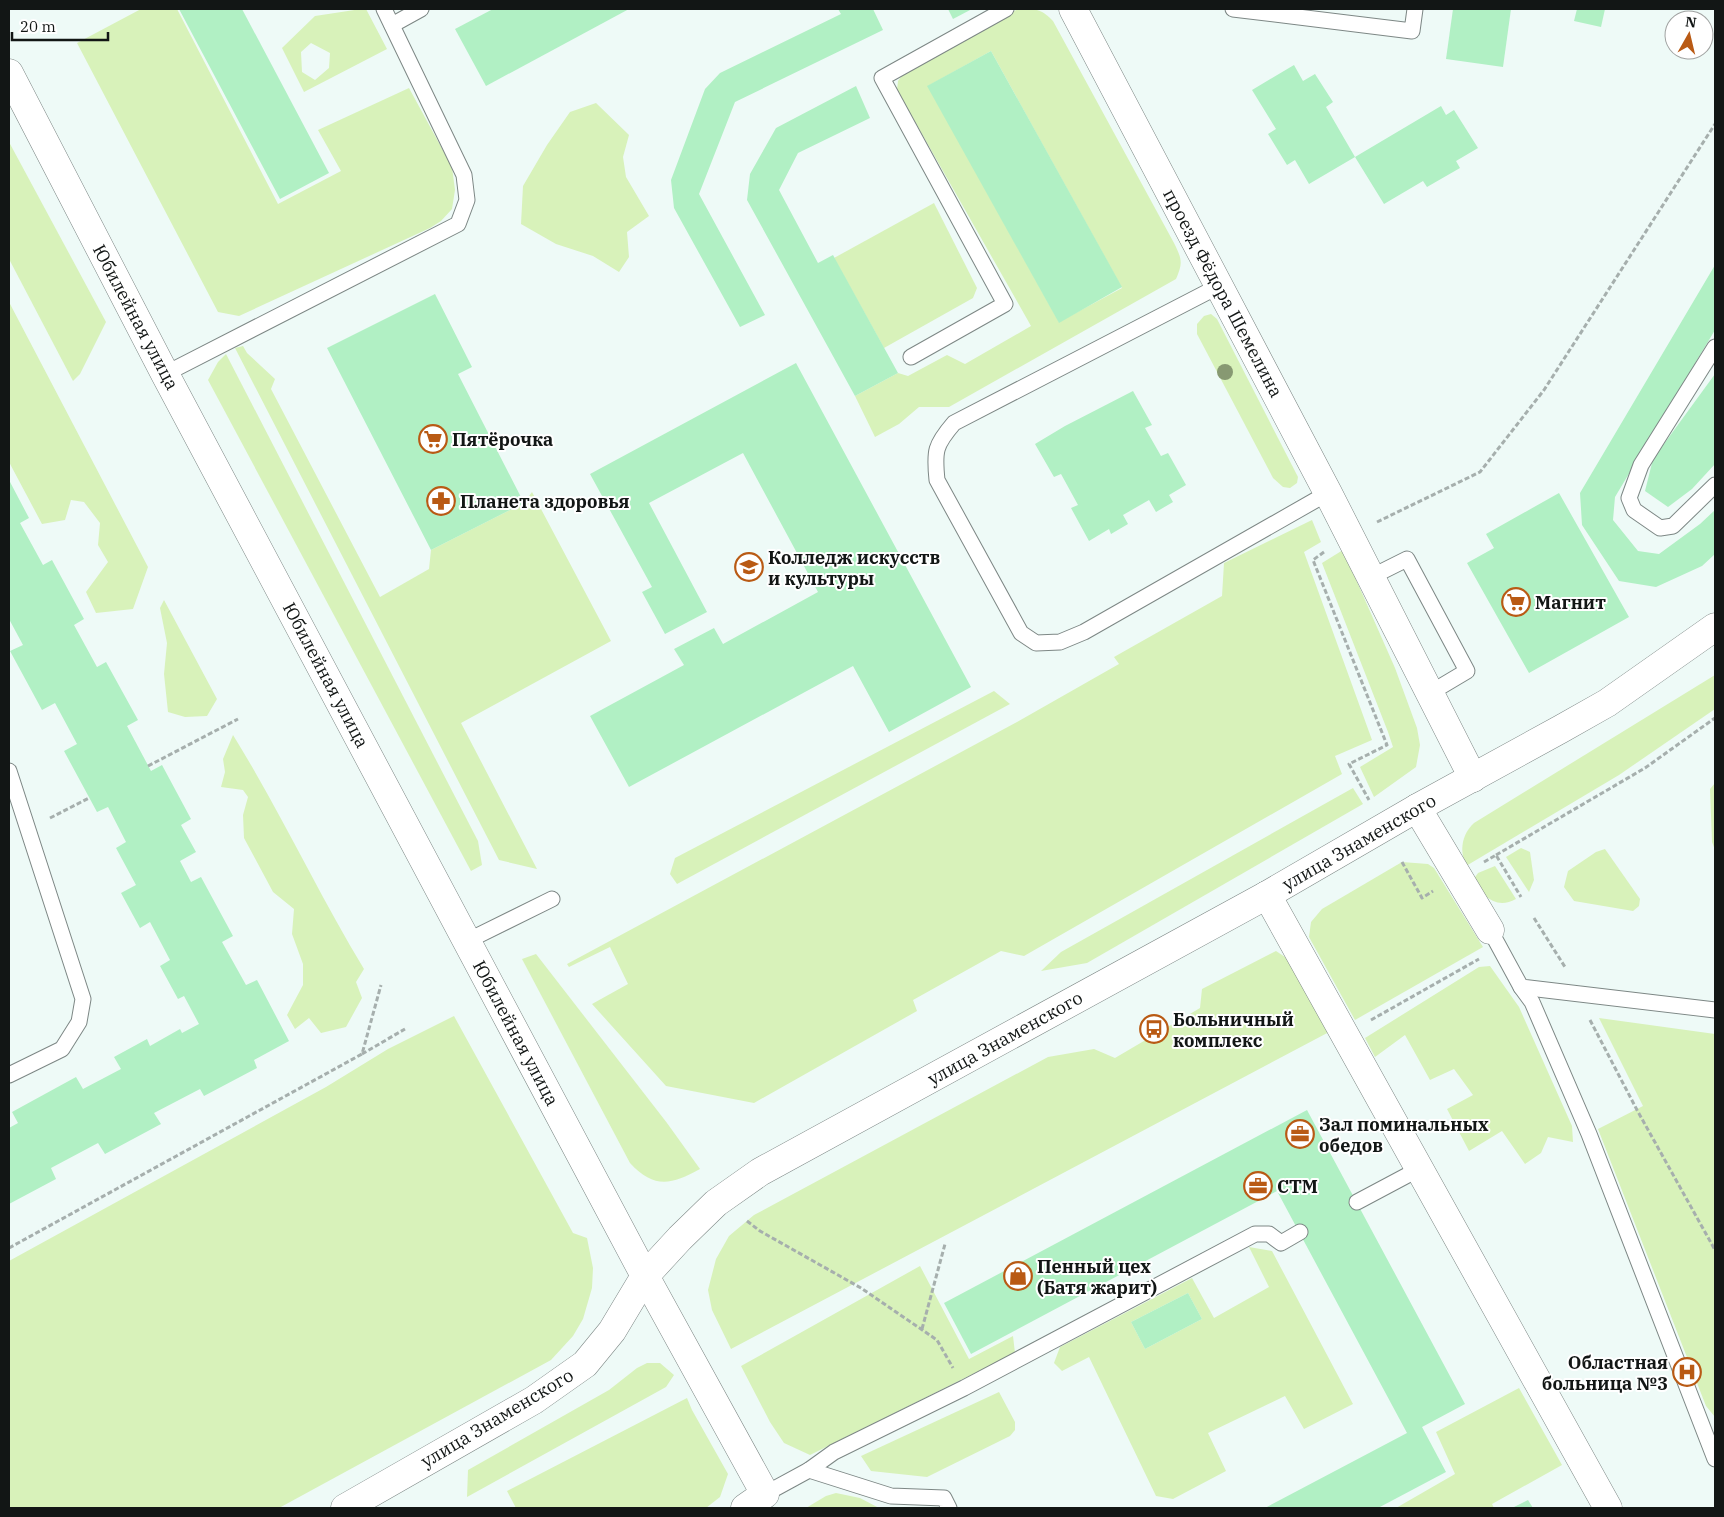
<svg xmlns="http://www.w3.org/2000/svg" width="1724" height="1517" viewBox="0 0 1724 1517" font-family="'IBM Plex Serif',serif">
<style>
.green{fill:#d8f2ba;fill-rule:evenodd}
.building{fill:#b1f0c4}
.lines{fill:none;stroke-linecap:round;stroke-linejoin:round}
.service-casing{stroke:#7d8785;stroke-width:17}
.minor-casing{stroke:#7d8785;stroke-width:29}
.secondary-casing{stroke:#7d8785;stroke-width:29}
.path{stroke:#a6afad;stroke-width:3;stroke-dasharray:5 2.5;stroke-linecap:butt}
.service{stroke:#fff;stroke-width:15}
.minor{stroke:#fff;stroke-width:28}
.secondary{stroke:#fff;stroke-width:28}
.tree{fill:#879972}
.labels{text-anchor:middle;dominant-baseline:central;stroke-width:4;stroke-linejoin:round;paint-order:stroke}
.street-label{font-size:18px;fill:#121615;stroke:#fff}
.poi-label{font-size:18px;font-weight:bold;fill:#121615;stroke:#fff;text-anchor:start}
</style>
<rect width="100%" height="100%" fill="#eefaf7"/>
<g class="green">
<polygon points="141,9 177,9 278,204 341,171 318,130 409,88 452,167 455,190 452,209 441,221 430,228 239,316 218,312 77,43"/>
<path d="M361,9H366L387,49L304,92L282,48L315,16ZM311,43L330,53L329,68L315,80L302,72L301,52Z"/>
<path d="M1018,9C1035,9 1041,8 1053,21L1174,243C1182,259 1183,263 1176,279L949,407H919L899,424L875,437L855,396L898,373L908,376L947,355L965,364L1031,326L897,90L898,81L906,70ZM991,51L1122,288L1059,322L928,86Z"/>
<polygon points="596,103 629,135 623,157 626,177 649,216 627,232 629,257 619,272 593,256 556,244 521,224 523,186 547,145 570,112"/>
<polygon points="9,142 106,322 80,374 73,381 9,259"/>
<polygon points="934,203 977,288 973,298 884,348 834,258"/>
<polygon points="9,302 148,567 133,609 96,613 86,592 108,562 98,545 100,523 84,502 71,500 65,520 42,524 9,462"/>
<polygon points="1211,314 1217,319 1298,477 1297,483 1290,488 1283,487 1273,478 1197,334 1197,324 1204,316"/>
<polygon points="243,346 247,353 275,379 271,389 380,597 429,569 431,550 524,503 532,492 611,641 461,723 537,869 499,860 235,348"/>
<polygon points="226,354 478,841 482,865 471,871 208,380 218,362"/>
<polygon points="1312,520 1321,542 1304,552 1372,740 1335,756 1342,774 1024,956 1001,951 913,1000 917,1011 754,1103 666,1086 592,1004 628,984 610,947 569,967 567,964 1017,722 1119,664 1114,657 1222,596 1224,563"/>
<polygon points="1343,550 1395,668 1417,728 1420,745 1416,767 1374,797 1360,767 1393,747 1388,732 1322,563"/>
<polygon points="164,600 217,699 207,716 185,717 168,712 164,674 167,643 160,608"/>
<path d="M1715,675V709L1619,775L1466,866C1459,850 1462,834 1474,823Z"/>
<polygon points="994,691 1010,704 677,884 670,874 675,858"/>
<path d="M233,735C280,811 318,893 364,969L356,982L362,998L346,1027L321,1033L309,1018L295,1029L287,1015L303,985V964L292,934L294,909L273,892L244,838L243,815L248,797L243,790L221,787L225,772L223,759Z"/>
<polygon points="1715,783 1715,850 1712,842 1710,789"/>
<polygon points="1353,788 1363,804 1087,963 1041,971 1061,952"/>
<polygon points="1521,848 1530,852 1534,880 1529,892 1506,857"/>
<polygon points="1605,849 1640,899 1639,906 1633,911 1574,901 1564,887 1568,871 1596,852"/>
<polygon points="1402,862 1428,864 1434,868 1483,947 1355,1020 1309,937 1311,922 1322,909"/>
<path d="M1495,866L1516,899C1496,910 1482,896 1473,880L1478,873Z"/>
<polygon points="1276,951 1288,959 1331,1031 731,1349 712,1310 708,1290 716,1259 729,1236 754,1215 1048,1057 1094,1049 1115,1058 1200,1008 1202,989"/>
<path d="M536,954L667,1123L700,1169C671,1185 654,1189 630,1163L522,959Z"/>
<polygon points="1490,966 1519,1007 1572,1126 1573,1142 1548,1137 1541,1153 1525,1164 1502,1131 1469,1151 1447,1109 1473,1095 1454,1069 1430,1080 1405,1035 1375,1057 1365,1038 1479,967"/>
<polygon points="454,1016 573,1233 587,1238 593,1268 592,1288 583,1319 573,1336 551,1360 279,1508 9,1508 9,1261 326,1087 388,1049"/>
<polygon points="1599,1018 1715,1034 1715,1417 1706,1406 1598,1129 1643,1106"/>
<path d="M1249,1247L1272,1251L1353,1404L1304,1429L1285,1396L1208,1433L1226,1471L1173,1499L1156,1496L1089,1357L1062,1371L1054,1363L1060,1347L1192,1278L1214,1318L1269,1287ZM1188,1293L1202,1319L1145,1349L1131,1322Z"/>
<polygon points="920,1266 969,1359 1013,1336 1015,1353 810,1455 784,1443 770,1422 741,1366"/>
<polygon points="647,1363 660,1363 674,1375 666,1387 467,1497 468,1470 609,1390 637,1368"/>
<polygon points="1519,1388 1562,1465 1492,1504 1494,1508 1396,1508 1455,1474 1436,1432"/>
<polygon points="999,1392 1015,1422 1015,1430 1010,1436 927,1477 871,1471 861,1456"/>
<polygon points="687,1398 692,1410 728,1474 720,1497 706,1508 516,1508 507,1491"/>
<polygon points="836,1493 860,1498 879,1508 806,1508 826,1496"/>
</g>
<g class="building">
<polygon points="179,9 242,9 329,173 280,199"/>
<polygon points="493,9 629,9 486,86 455,29"/>
<polygon points="838,9 873,9 883,30 735,102 699,194 765,315 740,327 674,208 671,180 705,89 720,73 841,14"/>
<polygon points="948,9 972,9 953,19"/>
<polygon points="1453,9 1511,9 1503,67 1446,59"/>
<polygon points="1577,9 1605,9 1601,27 1574,21"/>
<polygon points="991,51 1122,287 1059,323 927,86"/>
<polygon points="1294,65 1303,81 1315,74 1333,102 1326,107 1355,157 1309,184 1295,160 1287,165 1268,134 1276,129 1252,90"/>
<polygon points="856,86 870,118 798,153 779,190 818,263 833,255 898,373 855,396 747,200 750,174 776,128"/>
<polygon points="1441,106 1446,115 1454,110 1478,148 1456,161 1460,168 1427,187 1423,181 1384,204 1355,157"/>
<polygon points="1715,265 1715,330 1615,497 1613,520 1638,551 1659,554 1700,524 1715,510 1715,554 1702,566 1656,587 1619,581 1582,525 1580,493"/>
<polygon points="435,294 472,367 458,374 524,503 431,550 327,348"/>
<polygon points="796,363 971,687 889,732 853,666 629,787 590,716 684,665 674,649 714,628 723,644 818,592 743,453 649,503 707,612 665,634 642,592 652,587 590,474"/>
<polygon points="1715,374 1715,464 1692,489 1668,507 1645,491 1653,459"/>
<polygon points="1133,391 1152,425 1145,428 1161,456 1168,453 1186,485 1169,495 1173,502 1156,512 1149,500 1123,515 1128,524 1111,534 1109,529 1089,541 1071,508 1078,505 1061,474 1054,477 1035,444 1065,426"/>
<polygon points="9,480 29,518 20,523 43,565 52,560 84,619 74,625 97,667 106,662 138,720 127,726 151,771 162,765 191,819 181,825 196,852 180,861 191,882 201,877 233,936 222,942 246,985 257,980 289,1041 254,1060 257,1068 204,1096 200,1089 154,1113 161,1124 105,1154 98,1143 51,1168 56,1179 9,1204 9,1128 18,1123 12,1112 76,1077 83,1089 121,1069 114,1057 147,1039 150,1046 180,1029 182,1033 199,1024 184,996 178,999 160,966 170,960 150,922 140,928 121,893 136,885 116,848 126,842 108,807 97,812 64,751 77,744 55,703 42,710 10,651 23,645 9,619"/>
<polygon points="1559,493 1629,617 1529,673 1467,563 1494,548 1486,534"/>
<polygon points="1307,1110 1465,1404 1422,1427 1446,1472 1378,1508 1265,1508 1407,1433 1277,1191 971,1354 944,1303"/>
<polygon points="1188,1293 1202,1319 1145,1349 1131,1322"/>
<polygon points="1528,1500 1533,1508 1512,1508"/>
</g>
<g class="lines">
<defs>
<g id="service">
<polyline points="1233,9 1412,31 1415,9"/>
<polyline points="392,25 421,9"/>
<path d="M1219,286L954,423C935,445 934,451 937,480L1021,633L1036,643L1060,642L1084,632L1328,493"/>
<polyline points="1715,347 1641,465 1629,498 1634,510 1660,528 1673,526 1715,485"/>
<polyline points="911,357 1005,304 882,78 1006,9"/>
<polyline points="165,374 458,224 467,200 464,175 384,9"/>
<polyline points="1371,577 1407,559 1467,671 1430,693"/>
<polyline points="9,771 83,999 79,1022 62,1049 9,1075"/>
<polyline points="1490,930 1521,987 1715,1010"/>
<polyline points="467,941 552,899"/>
<polyline points="1521,987 1532,1002 1589,1134 1715,1459"/>
<polyline points="1357,1202 1419,1169"/>
<polyline points="809,1470 891,1496 944,1498 949,1508"/>
<polyline points="765,1494 809,1470 834,1452 964,1388 1255,1234 1269,1234 1281,1243 1300,1232"/>
</g>
<g id="minor">
<polyline points="1073,9 1328,493 1473,778"/>
<polyline points="1417,808 1490,930"/>
<polyline points="1267,895 1608,1508"/>
<polyline points="645,1276 765,1494 745,1508"/>
</g>
<g id="secondary">
<polyline points="9,73 165,374 645,1276"/>
<polyline points="345,1508 534,1400 585,1364 612,1331 645,1276 680,1238 716,1203 760,1172 1267,895 1417,808 1561,729 1607,703 1715,627"/>
</g>
</defs>
<use href="#service" class="service-casing"/>
<use href="#minor" class="minor-casing"/>
<use href="#secondary" class="secondary-casing"/>
<g class="path">
<polyline points="1377,522 1480,472 1544,390 1715,124"/>
<polyline points="1324,552 1313,560 1387,745 1349,764 1369,800"/>
<polyline points="148,766 238,719"/>
<polyline points="50,818 89,798"/>
<polyline points="1496,855 1645,768 1715,718"/>
<polyline points="1402,862 1422,898 1433,891"/>
<polyline points="1484,862 1496,855 1521,897"/>
<polyline points="1534,918 1565,967"/>
<polyline points="1371,1020 1479,959"/>
<polyline points="1590,1020 1637,1110 1715,1250"/>
<polyline points="362,1054 405,1029"/>
<polyline points="747,1221 760,1231 861,1288 937,1340 953,1368"/>
<polyline points="9,1248 362,1054 381,985"/>
<polyline points="922,1329 945,1244"/>
</g>
<use href="#service" class="service"/>
<use href="#minor" class="minor"/>
<use href="#secondary" class="secondary"/>
</g>
<circle class="tree" cx="1225" cy="372" r="8"/>
<defs>
<symbol id="supermarket-ring" viewBox="-11 -11 22 22"><circle r="9.5" fill="#fff" stroke="#b95a14" stroke-width="1.5"/><path d="M-6-5.5h2.5l.6 2H6L4.5 2H-2.5L-4.4-4H-6ZM-1.5 3.2a1.3 1.3 0 1 0 .1 0ZM3 3.2a1.3 1.3 0 1 0 .1 0Z" fill="#b95a14"/></symbol>
<symbol id="pharmacy-ring" viewBox="-11 -11 22 22"><circle r="9.5" fill="#fff" stroke="#b95a14" stroke-width="1.5"/><path d="M-2-6h4v4h4v4h-4v4h-4v-4h-4v-4h4Z" fill="#b95a14"/></symbol>
<symbol id="university-ring" viewBox="-11 -11 22 22"><circle r="9.5" fill="#fff" stroke="#b95a14" stroke-width="1.5"/><path d="M0-5L7-2L0 1L-7-2ZM-4 1L0 2.5L4 1V4Q0 6-4 4Z" fill="#b95a14"/></symbol>
<symbol id="bus-ring" viewBox="-11 -11 22 22"><circle r="9.5" fill="#fff" stroke="#b95a14" stroke-width="1.5"/><path d="M-5-6H5V4H4V6H2V4H-2V6H-4V4H-5ZM-3.5-4V0h7V-4ZM-3.5 1.2v1.5H-2V1.2ZM2 1.2v1.5H3.5V1.2Z" fill="#b95a14"/></symbol>
<symbol id="office-ring" viewBox="-11 -11 22 22"><circle r="9.5" fill="#fff" stroke="#b95a14" stroke-width="1.5"/><path d="M-6-3h4V-5.5h4V-3h4V5H-6ZM-1-4.5V-3h2v-1.5ZM-6 0V1H6V0Z" fill="#b95a14"/></symbol>
<symbol id="shop-ring" viewBox="-11 -11 22 22"><circle r="9.5" fill="#fff" stroke="#b95a14" stroke-width="1.5"/><path d="M-5-2.5h2.3a2.7 3.5 0 0 1 5.4 0H5L5.5 6h-11ZM-1.5-2.5h3a1.5 2.3 0 0 0-3 0Z" fill="#b95a14"/></symbol>
<symbol id="hospital-ring" viewBox="-11 -11 22 22"><circle r="9.5" fill="#fff" stroke="#b95a14" stroke-width="1.5"/><path d="M-5-5h3v3.5h4V-5h3V5h-3V1.5h-4V5h-3Z" fill="#b95a14"/></symbol>
</defs>
<g fill-rule="evenodd">
<use href="#supermarket-ring" x="417" y="423" width="32" height="32"/>
<use href="#pharmacy-ring" x="425" y="485" width="32" height="32"/>
<use href="#university-ring" x="733" y="551" width="32" height="32"/>
<use href="#supermarket-ring" x="1500" y="586" width="32" height="32"/>
<use href="#bus-ring" x="1138" y="1013" width="32" height="32"/>
<use href="#office-ring" x="1284" y="1118" width="32" height="32"/>
<use href="#office-ring" x="1242" y="1170" width="32" height="32"/>
<use href="#shop-ring" x="1002" y="1260" width="32" height="32"/>
<use href="#hospital-ring" x="1671" y="1356" width="32" height="32"/>
</g>
<g class="labels">
<g class="street-label">
<text transform="translate(1223 293) rotate(62)">проезд Фёдора Шемелина</text>
<text transform="translate(136 317) rotate(62)">Юбилейная улица</text>
<text transform="translate(326 675) rotate(62)">Юбилейная улица</text>
<text transform="translate(1359 842) rotate(-30)">улица Знаменского</text>
<text transform="translate(516 1033) rotate(62)">Юбилейная улица</text>
<text transform="translate(1005 1038) rotate(-29)">улица Знаменского</text>
<text transform="translate(497 1418) rotate(-31)">улица Знаменского</text>
</g>
<g class="poi-label">
<text x="452" y="439">Пятёрочка</text>
<text x="460" y="501">Планета здоровья</text>
<text x="768" y="557">Колледж искусств<tspan x="768" dy="21">и культуры</tspan></text>
<text x="1535" y="602">Магнит</text>
<text x="1173" y="1019">Больничный<tspan x="1173" dy="21">комплекс</tspan></text>
<text x="1319" y="1124">Зал поминальных<tspan x="1319" dy="21">обедов</tspan></text>
<text x="1277" y="1186">СТМ</text>
<text x="1037" y="1266">Пенный цех<tspan x="1037" dy="21">(Батя жарит)</tspan></text>
<text x="1668" y="1362" text-anchor="end">Областная<tspan x="1668" dy="21">больница №3</tspan></text>
</g>
</g>
<rect width="1724" height="1517" fill="none" stroke="#121615" stroke-width="20"/>
<g transform="translate(1689 35) rotate(8)"><circle r="24" fill="#ffffff" stroke="#a0a2a1"/>
<path d="M0-4L9 19L0 12L-9 19Z" fill="#b95a14"/>
<text y="-8" font-size="14" font-weight="bold" text-anchor="middle" fill="#121615">N</text>
</g>
<path d="M12 32v8h96v-8" fill="none" stroke="#121615" stroke-width="2.5"/>
<text x="20" y="32" font-size="15" fill="#121615" stroke="#ffffff" stroke-width="4" paint-order="stroke">20 m</text>
</svg>
